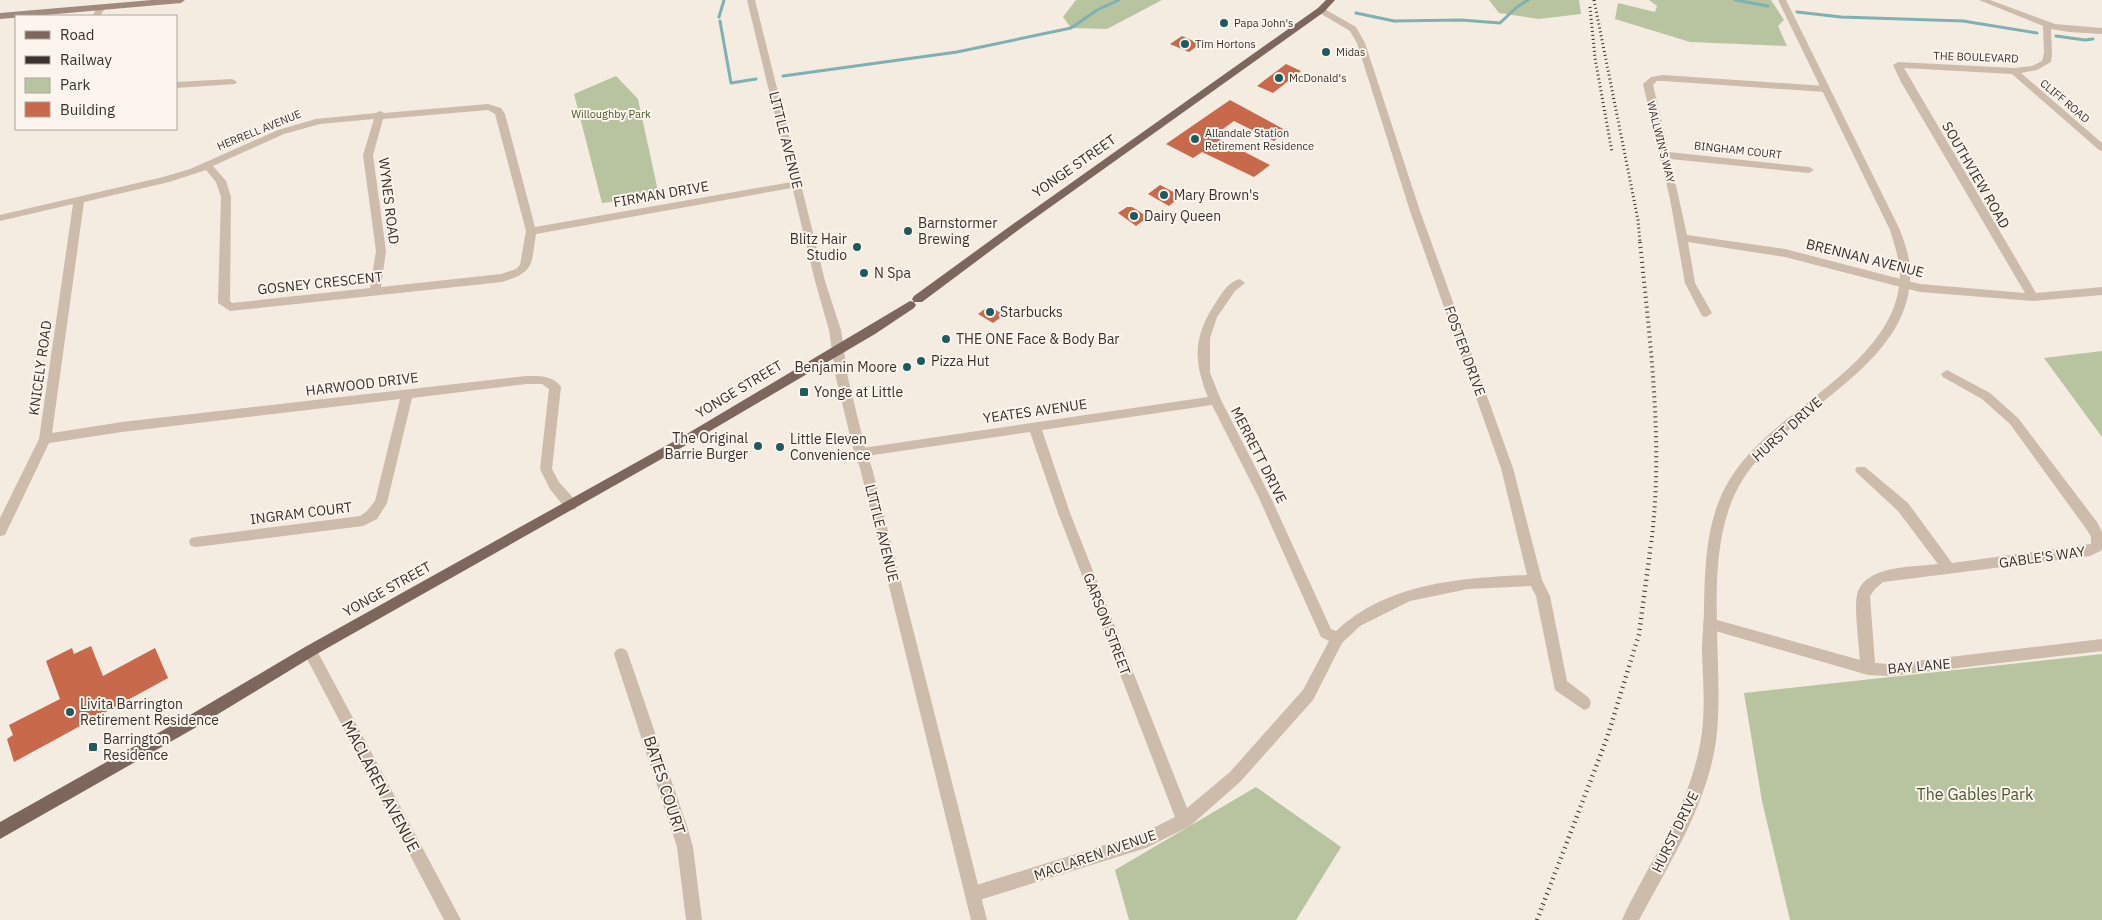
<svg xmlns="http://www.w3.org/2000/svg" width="2102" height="920" viewBox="0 0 2102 920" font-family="'IBM Plex Sans',sans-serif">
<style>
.green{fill:#b8c4a0}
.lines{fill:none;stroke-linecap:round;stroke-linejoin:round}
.stream{stroke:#7fb0b2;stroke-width:3}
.building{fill:#c8694b}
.minor{fill:#cdbbac;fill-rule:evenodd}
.tertiary{fill:#cdbbac;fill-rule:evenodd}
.secondary{fill:#a18a7d;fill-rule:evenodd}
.primary{fill:#7d675c;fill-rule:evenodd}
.rail-far2{stroke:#3b302b;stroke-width:3;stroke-dasharray:1 3;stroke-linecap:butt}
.rail-far1{stroke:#3b302b;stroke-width:4;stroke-dasharray:1 4;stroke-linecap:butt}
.rail{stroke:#3b302b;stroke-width:4.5;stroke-dasharray:1 4.5;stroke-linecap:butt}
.poi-dot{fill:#1f5a5e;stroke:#fbf5ee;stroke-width:2}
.labels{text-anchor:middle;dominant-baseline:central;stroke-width:4;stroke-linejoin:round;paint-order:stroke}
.far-poi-label{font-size:11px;fill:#3b302b;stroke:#fbf5ee;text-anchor:start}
.far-street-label{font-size:11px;fill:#3b302b;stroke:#fbf5ee}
.far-park-label{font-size:11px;fill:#4a5a2e;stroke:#fbf5ee}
.street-label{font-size:14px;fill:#3b302b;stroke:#fbf5ee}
.poi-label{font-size:14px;fill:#3b302b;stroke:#fbf5ee;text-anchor:start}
.near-street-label{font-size:16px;fill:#3b302b;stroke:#fbf5ee}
.near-park-label{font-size:16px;fill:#4a5a2e;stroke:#fbf5ee}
</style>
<rect width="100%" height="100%" fill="#f4ebe1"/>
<g class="green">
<polygon points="1076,0 1162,0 1107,29 1071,28 1063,17"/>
<polygon points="1489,0 1579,0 1581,14 1539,19 1499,13"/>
<polygon points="1649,0 1771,0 1784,20 1778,26 1787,46 1690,42 1615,19 1618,3 1655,12 1657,6"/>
<polygon points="616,76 638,99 659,196 602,203 574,94"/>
<polygon points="2102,351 2102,437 2044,358"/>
<polygon points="2102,654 2102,920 1790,920 1762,801 1744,693"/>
<polygon points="1256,787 1341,847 1296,920 1129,920 1115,870"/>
</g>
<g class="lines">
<g class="stream">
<polyline points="1735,0 1768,6"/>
<polyline points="1797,12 1841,17 1963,21 2037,33"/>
<polyline points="1356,13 1394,21 1461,20 1500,23 1517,7 1528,0"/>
<polyline points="719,17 724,0"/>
<polyline points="720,21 731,83 756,79"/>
<polyline points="2056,36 2085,40 2093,39"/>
<polyline points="783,76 957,52 1071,28 1097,10 1119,0"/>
</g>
</g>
<g class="building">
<polygon points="1182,36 1200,44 1189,52 1170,44"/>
<polygon points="1286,64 1301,71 1273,93 1257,86"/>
<polygon points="1230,100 1287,131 1274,141 1234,121 1213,136 1270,165 1254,177 1202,152 1193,158 1166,144"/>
<polygon points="1160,185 1181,196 1169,206 1148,194"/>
<polygon points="1127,207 1132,207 1148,217 1136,226 1118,213"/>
<polygon points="989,306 1004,315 993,323 978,314"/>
<polygon points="91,646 103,676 155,648 168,678 14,762 7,739 13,735 9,725 60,699 46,661 72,648 74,654"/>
</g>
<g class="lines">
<g class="minor">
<polygon points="1979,0 1990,0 2055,24 2102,28 2102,34 2069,32 2051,29 2052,53 2051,62 2037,70 2021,73 2102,143 2102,151 2099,150 2012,74 1904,68 2036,293 2102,287 2102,295 2033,301 1920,292 1785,257 1688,242 1695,283 1712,313 1706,317 1702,316 1685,283 1670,199 1643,84 1651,77 1663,75 1825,86 1830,89 1825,92 1663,81 1657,81 1653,85 1669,152 1809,167 1814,170 1809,173 1670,159 1687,235 1785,249 1920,284 2025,293 1901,82 1893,65 1898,62 2014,68 2032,66 2042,61 2044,53 2043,26"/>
<polygon points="102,4 106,7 100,16 92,16 99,5"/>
<path d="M1321,7L1356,27L1365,43L1420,211L1513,468L1542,580L1550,596L1567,681L1589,698L1591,703L1589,708L1584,710L1555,690L1536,596L1531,586L1468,589L1410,601L1360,626L1342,643L1313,700L1240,782L1190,826L1146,848L973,902L967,900L965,894L967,888L1143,833L1175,817L1058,513L1030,432L860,457L856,455L854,452L856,449L1208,397C1192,358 1194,334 1218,299C1224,290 1229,282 1240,279L1245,283L1235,291L1217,317L1210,338V373L1221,400L1271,498L1331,629L1336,631C1387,583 1460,578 1527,575L1501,468L1410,211L1357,43L1350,31L1318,12V8ZM1212,405L1259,498L1321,637L1329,641L1303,690L1230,772L1187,808L1070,513L1042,430Z"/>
<polygon points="232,79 237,82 235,84 176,88 176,82"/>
<path d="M488,104L501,108L505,114L535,227L797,181L802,184L797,187L536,234C531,265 535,272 502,282L230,311L218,303L221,197L216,182L206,170L169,182L84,202L52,433L122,422L526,376C539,376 553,375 561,387L552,469L559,482L576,501L577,505L576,509L571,510L566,509L550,489L540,469L549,389L542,384H526L412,398L387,503L377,519L363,526L196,547L191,546L189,542L191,538L196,537L360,516L367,511L375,501L400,399L122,432L49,443L5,535L0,536V518L39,439L73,204L0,221V215L163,177L190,169L278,130L316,119L376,113L380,111L384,113ZM488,110L495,114L526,231L520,265L516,269L501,274L381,287L386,251L373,155L383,119ZM374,119L363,155L376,251L370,288L232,303L230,301L231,197L226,181L213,166L284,134L320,124Z"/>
<path d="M1947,370L1990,393L2018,418L2097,522L2102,532V550L2090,556L1883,582L1875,589L1870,596L1875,663L1890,664L2102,639V651L1890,676L1868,675L1705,628L1703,624L1705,620L1710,618L1860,660C1859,647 1854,606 1857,595C1864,565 1913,567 1938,564L1898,511L1857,473L1855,470L1857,467H1865L1908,503L1952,563L2091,544V537L2087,530L2010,424L1982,399L1943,377L1941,374Z"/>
<polygon points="310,645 315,647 461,920 444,920 305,655 303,651 305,647"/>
<polygon points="621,648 626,650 628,654 687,826 693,847 702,920 686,920 677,847 614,654 616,650"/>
</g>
<g class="tertiary">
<polygon points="747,0 755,0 825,281 841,330 848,378 866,452 872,468 987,920 971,920 860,468 854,452 836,378 829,330 815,281"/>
<path d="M1778,0H1786L1900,230C1905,244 1910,257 1910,272C1913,369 1781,410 1739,486C1700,557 1726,663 1716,741C1707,805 1669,864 1639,920H1622C1629,903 1639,887 1647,871C1670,831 1691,791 1700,745C1706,714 1703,682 1702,651C1702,637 1704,622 1704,608C1705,563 1706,518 1730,479C1773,407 1901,365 1900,272C1899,257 1894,244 1890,230Z"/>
</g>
<polygon class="secondary" points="152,0 185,0 181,3 0,19 0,13"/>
<g class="primary">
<polygon points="1326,0 1335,0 1324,12 1021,228 922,302 914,302 912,299 914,296 1013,224 1318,8"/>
<polygon points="910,301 914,302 916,305 914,308 875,334 688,444 315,655 200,725 0,839 0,822 190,715 305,647 680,438"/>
</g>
<g class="rail-far2">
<polyline points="1594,0 1638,220 1640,243"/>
<polyline points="1590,7 1595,58 1612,152"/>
</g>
<path class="rail-far1" d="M1640,242C1650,343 1664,444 1651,545"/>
<polyline class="rail" points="1537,920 1607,738 1639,634 1651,544"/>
</g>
<g class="poi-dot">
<circle cx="1224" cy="23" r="5"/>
<circle cx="1185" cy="44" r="5"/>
<circle cx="1326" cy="52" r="5"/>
<circle cx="1279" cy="78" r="5"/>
<circle cx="1195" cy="139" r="5"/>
<circle cx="1164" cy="195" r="5"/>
<circle cx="1134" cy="216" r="5"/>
<circle cx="908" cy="231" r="5"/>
<circle cx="857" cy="247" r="5"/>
<circle cx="864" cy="273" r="5"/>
<circle cx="990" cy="312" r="5"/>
<circle cx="946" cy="339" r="5"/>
<circle cx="921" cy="361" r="5"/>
<circle cx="907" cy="367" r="5"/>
<rect x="799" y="387" width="10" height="10" rx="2.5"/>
<circle cx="758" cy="446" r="5"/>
<circle cx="780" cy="447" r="5"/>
<circle cx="70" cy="712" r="5"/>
<rect x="88" y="742" width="10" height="10" rx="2.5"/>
</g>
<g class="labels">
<g class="far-poi-label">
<text x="1234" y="23">Papa John's</text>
<text x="1195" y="44">Tim Hortons</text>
<text x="1336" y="52">Midas</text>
<text x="1289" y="78">McDonald's</text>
<text x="1205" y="133">Allandale Station<tspan x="1205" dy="13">Retirement Residence</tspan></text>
</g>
<g class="far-street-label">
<text transform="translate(1976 57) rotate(2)">THE BOULEVARD</text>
<text transform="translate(2065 101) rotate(40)">CLIFF ROAD</text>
<text transform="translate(259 130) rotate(-22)">HERRELL AVENUE</text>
<text transform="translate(1661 142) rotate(76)">WALLWIN'S WAY</text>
<text transform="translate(1738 150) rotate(6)">BINGHAM COURT</text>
</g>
<g class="far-park-label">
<text x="611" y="114">Willoughby Park</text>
</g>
<g class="street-label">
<text transform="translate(786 140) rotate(76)">LITTLE AVENUE</text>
<text transform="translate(1074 166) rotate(-35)">YONGE STREET</text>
<text transform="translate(1976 175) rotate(60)">SOUTHVIEW ROAD</text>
<text transform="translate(661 194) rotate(-10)">FIRMAN DRIVE</text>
<text transform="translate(389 201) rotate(83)">WYNES ROAD</text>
<text transform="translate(1865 258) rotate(14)">BRENNAN AVENUE</text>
<text transform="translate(320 283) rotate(-6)">GOSNEY CRESCENT</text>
<text transform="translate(1465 351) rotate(70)">FOSTER DRIVE</text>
<text transform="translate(40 368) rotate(-82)">KNICELY ROAD</text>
<text transform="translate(362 384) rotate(-7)">HARWOOD DRIVE</text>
<text transform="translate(739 389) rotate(-31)">YONGE STREET</text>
<text transform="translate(1035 411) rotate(-8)">YEATES AVENUE</text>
<text transform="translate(1787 429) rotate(-42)">HURST DRIVE</text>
<text transform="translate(1259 455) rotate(63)">MERRETT DRIVE</text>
<text transform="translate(301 513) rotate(-7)">INGRAM COURT</text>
<text transform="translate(882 533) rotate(76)">LITTLE AVENUE</text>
<text transform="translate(2042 557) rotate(-8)">GABLE'S WAY</text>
<text transform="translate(387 589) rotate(-29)">YONGE STREET</text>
<text transform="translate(1107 624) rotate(69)">GARSON STREET</text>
<text transform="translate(1919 666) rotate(-5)">BAY LANE</text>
<text transform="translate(1675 832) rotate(-64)">HURST DRIVE</text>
<text transform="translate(1095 855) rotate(-19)">MACLAREN AVENUE</text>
</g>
<g class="poi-label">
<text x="1174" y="195">Mary Brown's</text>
<text x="1144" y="216">Dairy Queen</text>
<text x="918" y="223">Barnstormer<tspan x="918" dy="16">Brewing</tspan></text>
<text x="847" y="239" text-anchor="end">Blitz Hair<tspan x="847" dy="16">Studio</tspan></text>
<text x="874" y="273">N Spa</text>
<text x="1000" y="312">Starbucks</text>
<text x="956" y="339">THE ONE Face &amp; Body Bar</text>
<text x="931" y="361">Pizza Hut</text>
<text x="897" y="367" text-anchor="end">Benjamin Moore</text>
<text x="814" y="392">Yonge at Little</text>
<text x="748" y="438" text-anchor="end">The Original<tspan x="748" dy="16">Barrie Burger</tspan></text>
<text x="790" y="439">Little Eleven<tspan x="790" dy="16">Convenience</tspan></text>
<text x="80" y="704">Livita Barrington<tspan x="80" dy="16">Retirement Residence</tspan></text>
<text x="103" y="739">Barrington<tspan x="103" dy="16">Residence</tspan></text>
</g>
<g class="near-street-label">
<text transform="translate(665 785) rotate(72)">BATES COURT</text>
<text transform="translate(381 786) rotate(62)">MACLAREN AVENUE</text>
</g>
<g class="near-park-label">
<text x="1975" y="794">The Gables Park</text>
</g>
</g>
<rect x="15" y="15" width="162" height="115" fill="#fbf5ee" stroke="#aea6a0"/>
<rect x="25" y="31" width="25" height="8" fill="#7d675c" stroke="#aea6a0"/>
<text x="60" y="40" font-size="15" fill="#3b302b">Road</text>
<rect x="25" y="56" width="25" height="8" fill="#3b302b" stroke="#aea6a0"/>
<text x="60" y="65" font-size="15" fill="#3b302b">Railway</text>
<rect x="25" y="78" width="25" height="15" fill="#b8c4a0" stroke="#aea6a0"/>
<text x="60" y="90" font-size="15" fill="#3b302b">Park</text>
<rect x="25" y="102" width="25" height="15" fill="#c8694b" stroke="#aea6a0"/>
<text x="60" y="115" font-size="15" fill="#3b302b">Building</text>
</svg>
